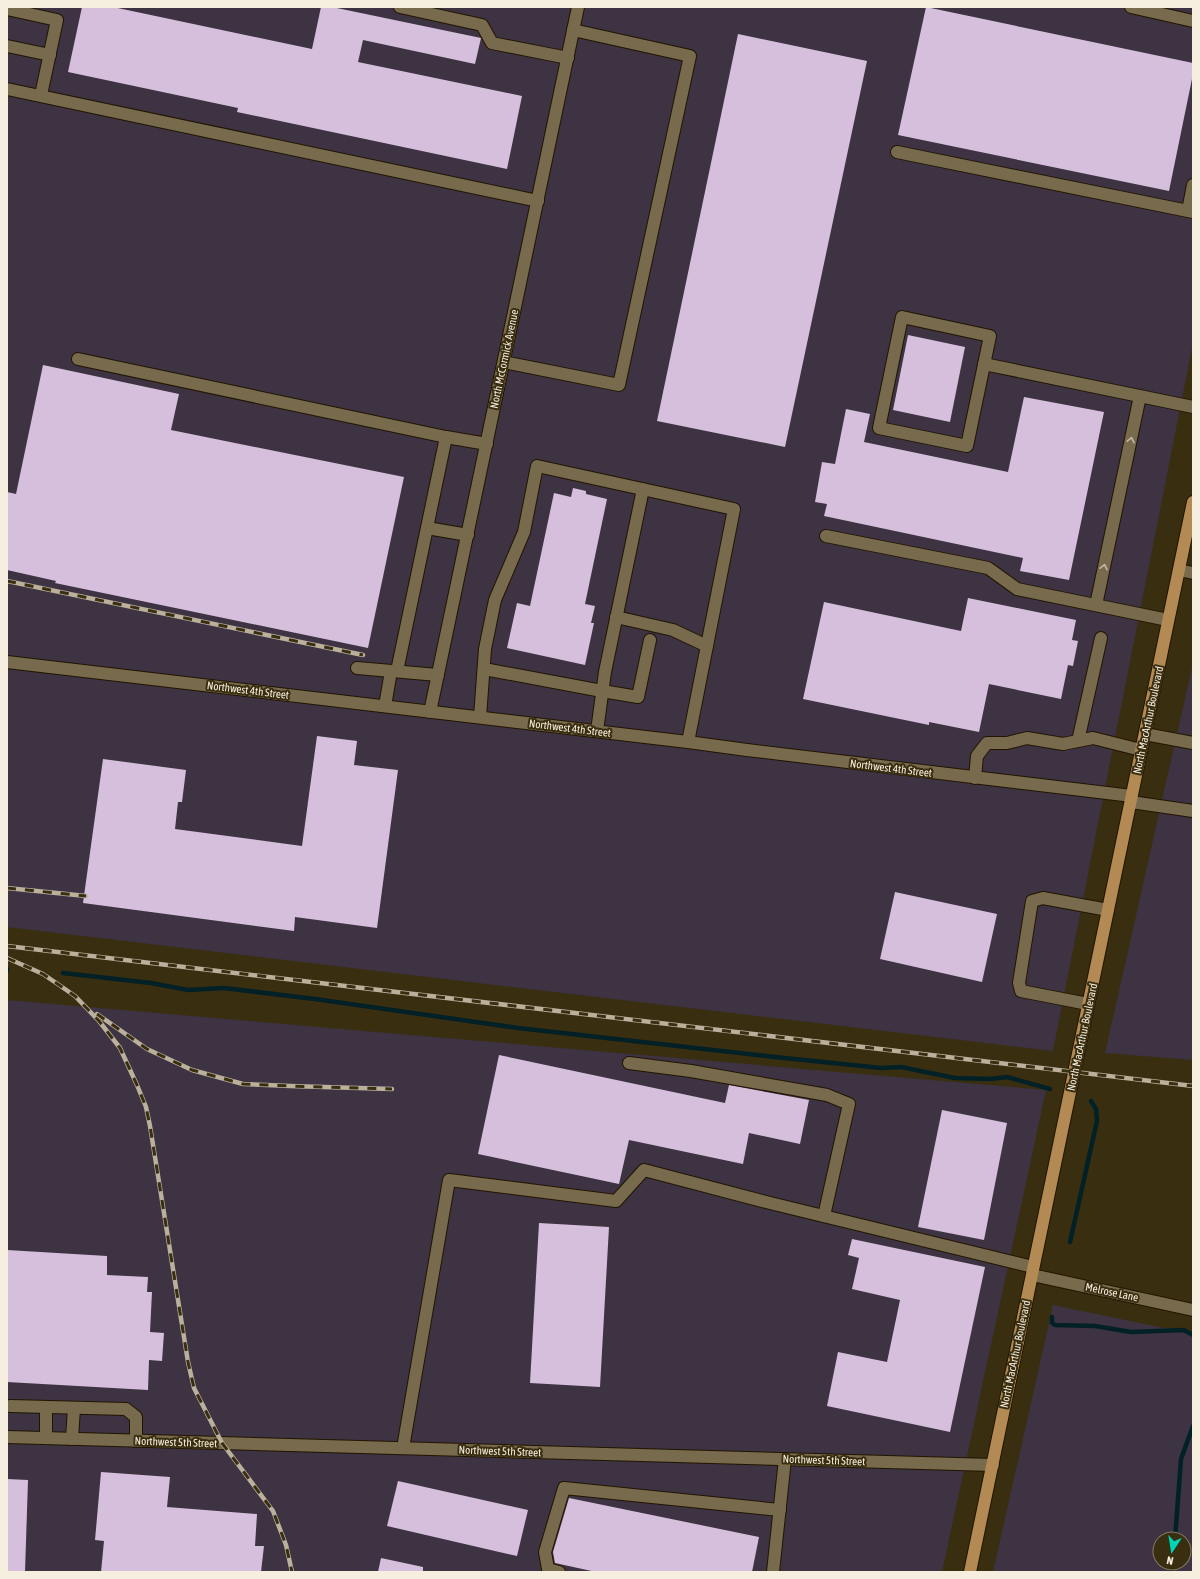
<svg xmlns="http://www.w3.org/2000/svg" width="1200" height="1579" viewBox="0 0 1200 1579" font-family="'Asap Condensed',sans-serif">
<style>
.industrial{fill:#3d3342;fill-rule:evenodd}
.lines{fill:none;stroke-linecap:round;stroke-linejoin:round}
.stream{stroke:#022126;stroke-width:4.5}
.building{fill:#d6bfdc}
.minor-casing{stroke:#211500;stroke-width:14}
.major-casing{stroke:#211500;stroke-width:14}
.minor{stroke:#786a4c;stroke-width:12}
.major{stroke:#b38a53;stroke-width:12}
.rail-casing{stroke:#bab09c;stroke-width:4.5}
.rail{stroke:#3a2e11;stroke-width:3;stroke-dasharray:9;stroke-linecap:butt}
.oneway{stroke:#c4b9a4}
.labels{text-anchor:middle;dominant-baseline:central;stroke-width:4;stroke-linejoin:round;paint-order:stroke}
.street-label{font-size:11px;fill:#f6eede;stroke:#3a2e11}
</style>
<rect width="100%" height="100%" fill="#3a2e11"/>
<g class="industrial">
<polygon points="7,7 1193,7 1193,343 1053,1051 7,927"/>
<polygon points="1193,663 1193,1060 1105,1053"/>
<polygon points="7,1000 1046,1090 942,1572 7,1572"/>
<path d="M1053,1305L1193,1334V1572H993ZM1160,1539H1184V1563H1160Z"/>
</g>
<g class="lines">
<g class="stream">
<polyline points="7,969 7,970"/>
<polyline points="63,973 151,983 188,990 224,988 315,999 518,1028 775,1057 881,1068 901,1067 955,1078 990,1079 1007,1077 1050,1089"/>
<polyline points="1070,1242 1097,1121 1096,1109 1091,1101"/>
<polyline points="1052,1317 1052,1323 1055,1325 1095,1326 1131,1332 1184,1330 1193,1335"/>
<polyline points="1175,1539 1181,1459 1193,1426"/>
<polyline points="1171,1572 1173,1563"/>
</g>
</g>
<g class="building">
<polygon points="82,7 113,7 312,49 321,7 332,7 481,38 475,64 363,40 358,62 522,96 507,169 237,112 238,108 68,72"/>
<polygon points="926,7 1193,63 1193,74 1169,191 898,135"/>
<polygon points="738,34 867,61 785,447 657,421"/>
<polygon points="908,335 965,347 950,422 893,410"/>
<polygon points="43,365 179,394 171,430 404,477 368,648 55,583 56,581 7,570 7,492 16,494"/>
<polygon points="1024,397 1104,412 1069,580 1020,571 1023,558 824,516 827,504 815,502 822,462 835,464 846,409 870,414 864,442 1008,472"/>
<polygon points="573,488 586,491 586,494 607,499 585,604 595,606 591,623 594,623 585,665 507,648 517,603 530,606 554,493 571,497"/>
<polygon points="968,598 1076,620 1072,640 1078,641 1073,666 1068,665 1061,699 989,684 979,732 929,722 929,725 803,699 824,602 961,631"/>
<polygon points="317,736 357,741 354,765 398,770 377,928 295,917 294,931 83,903 103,759 186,770 182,802 178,802 175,829 302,846"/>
<polygon points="895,892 997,914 982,982 880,959"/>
<polygon points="499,1055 725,1103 729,1085 809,1100 800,1144 749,1133 743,1164 629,1140 619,1184 478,1154"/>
<polygon points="942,1110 1007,1123 984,1240 918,1227"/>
<polygon points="539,1223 609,1227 600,1387 530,1383"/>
<polygon points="852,1239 985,1267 950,1432 827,1406 838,1352 887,1362 900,1300 852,1289 859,1258 848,1255"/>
<polygon points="7,1250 107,1256 107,1275 148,1277 147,1292 152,1292 150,1332 164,1333 162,1361 149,1360 148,1390 7,1382"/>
<polygon points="101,1472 170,1477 167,1507 257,1514 255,1546 264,1546 261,1572 101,1572 104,1541 95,1540"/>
<polygon points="7,1479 28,1480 25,1572 7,1572"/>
<polygon points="398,1481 528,1510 517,1556 387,1526"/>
<polygon points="569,1498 759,1537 752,1572 596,1572 555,1563 553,1552"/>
<polygon points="381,1558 423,1567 423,1572 378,1572"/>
</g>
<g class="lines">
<defs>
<g id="minor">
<polyline points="400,7 482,25 492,43 568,58"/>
<polyline points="1131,7 1193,21"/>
<polyline points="7,9 57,20 41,95"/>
<polyline points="7,46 50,55"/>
<polyline points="7,89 538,201"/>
<polyline points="897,152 1193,212"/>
<polyline points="1188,211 1193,185"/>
<polygon points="902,317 990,336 967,446 879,428"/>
<polyline points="78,359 446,437"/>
<polyline points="504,362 619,385 690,56 573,30"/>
<polyline points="984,364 1193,407"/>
<polyline points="427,528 468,535"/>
<polyline points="826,536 988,568 1017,589 1168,620"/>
<polyline points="1179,570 1193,573"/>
<polyline points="1096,605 1140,396"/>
<polyline points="616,617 673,630 707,646"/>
<polyline points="7,662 688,742 747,750 1132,796"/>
<polyline points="357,668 438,675"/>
<polyline points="484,669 602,691 638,697 650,640"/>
<polyline points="397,671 446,437 487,444"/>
<polyline points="385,706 391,671"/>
<polyline points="430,712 578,7"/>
<polyline points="480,717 485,649 495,600 524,532 537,466 734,509 688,742"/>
<polyline points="597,731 605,672 643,489"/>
<polyline points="1145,734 1193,743"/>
<polyline points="1078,741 1101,638"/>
<polyline points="975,778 977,756 987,743 1007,743 1027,738 1063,744 1093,738 1141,750"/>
<polyline points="1131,802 1193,811"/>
<polyline points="1088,1004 1021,991 1019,983 1032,901 1043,898 1108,910"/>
<polyline points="629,1063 691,1071 827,1095 849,1104 824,1216"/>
<polyline points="1032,1275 1193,1310"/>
<polyline points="10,1406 126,1409 136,1417 136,1441"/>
<polyline points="46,1407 46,1438"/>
<polyline points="7,1437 993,1465"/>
<polyline points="72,1439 74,1408"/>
<polyline points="403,1448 449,1180 616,1201 644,1170 770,1203 1033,1267"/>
<polyline points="559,1572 548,1569 545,1552 564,1488 780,1510"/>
<polyline points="773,1572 785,1459"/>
</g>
<polyline id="major" points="970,1572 1193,502"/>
</defs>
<use href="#minor" class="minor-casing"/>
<use href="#major" class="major-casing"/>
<use href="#minor" class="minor"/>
<use href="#major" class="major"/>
<defs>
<g id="rail">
<polyline points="7,581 363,655"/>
<polyline points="7,888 86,896"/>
<polyline points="7,946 1193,1086"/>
<polyline points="7,958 43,974 62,987 75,996 99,1021 120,1048 137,1085 146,1107 150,1126 188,1362 194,1388 222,1443 273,1511 286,1545 292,1572"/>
<polyline points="97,1014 147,1049 192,1070 243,1084 290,1086 392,1089"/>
</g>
</defs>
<use href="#rail" class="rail-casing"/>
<use href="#rail" class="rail"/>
</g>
<defs><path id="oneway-chevron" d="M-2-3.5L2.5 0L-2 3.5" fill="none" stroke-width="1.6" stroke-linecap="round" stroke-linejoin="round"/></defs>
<g class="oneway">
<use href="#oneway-chevron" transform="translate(1131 440) rotate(-78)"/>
<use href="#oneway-chevron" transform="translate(1104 567) rotate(-78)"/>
</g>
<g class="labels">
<g class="street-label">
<text transform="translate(504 359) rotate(-78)">North McCormick Avenue</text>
<text transform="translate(248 690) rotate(7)">Northwest 4th Street</text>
<text transform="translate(1148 720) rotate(-78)">North MacArthur Boulevard</text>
<text transform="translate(570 728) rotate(7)">Northwest 4th Street</text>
<text transform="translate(891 768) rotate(7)">Northwest 4th Street</text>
<text transform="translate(1082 1037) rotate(-78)">North MacArthur Boulevard</text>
<text transform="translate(1112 1292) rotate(12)">Melrose Lane</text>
<text transform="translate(1015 1354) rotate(-78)">North MacArthur Boulevard</text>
<text transform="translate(176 1442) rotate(2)">Northwest 5th Street</text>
<text transform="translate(500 1451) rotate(2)">Northwest 5th Street</text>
<text transform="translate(824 1460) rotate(2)">Northwest 5th Street</text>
</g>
</g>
<rect width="1200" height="1579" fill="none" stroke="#f6eede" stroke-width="16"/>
<g transform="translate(1172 1551) rotate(192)"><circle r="19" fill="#3a2e11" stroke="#857b63"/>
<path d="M0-3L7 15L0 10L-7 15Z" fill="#00d5b7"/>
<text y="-6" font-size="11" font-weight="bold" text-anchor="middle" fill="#f6eede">N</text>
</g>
</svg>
